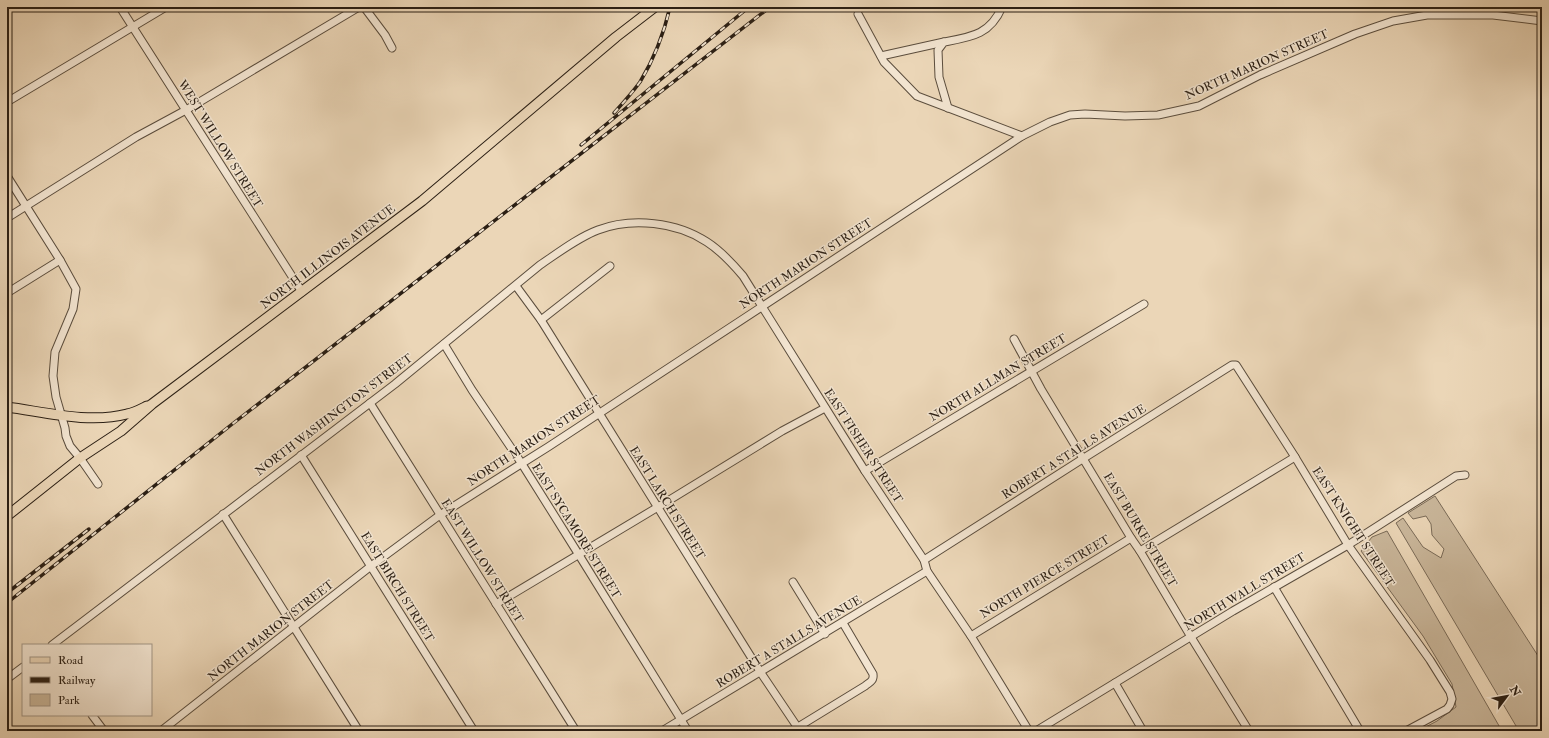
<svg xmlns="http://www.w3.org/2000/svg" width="1549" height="738" viewBox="0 0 1549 738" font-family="'IM FELL Double Pica',serif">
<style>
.green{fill:#cab79b;stroke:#7a6b58}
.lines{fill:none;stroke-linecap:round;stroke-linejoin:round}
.minor-casing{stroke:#5b4d3d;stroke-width:9}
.major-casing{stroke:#2b1f14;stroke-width:11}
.minor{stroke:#f2e4d0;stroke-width:7}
.major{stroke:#ebd6b7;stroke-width:9}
.rail-casing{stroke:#2b1f14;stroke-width:3.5}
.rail{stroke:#f2e4d0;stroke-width:2;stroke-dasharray:6;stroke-linecap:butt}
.labels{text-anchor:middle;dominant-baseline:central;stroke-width:3;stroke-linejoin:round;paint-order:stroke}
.street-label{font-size:12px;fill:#2b1f14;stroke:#f2e4d0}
</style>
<rect width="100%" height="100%" fill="#ebd6b7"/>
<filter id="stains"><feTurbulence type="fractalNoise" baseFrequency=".005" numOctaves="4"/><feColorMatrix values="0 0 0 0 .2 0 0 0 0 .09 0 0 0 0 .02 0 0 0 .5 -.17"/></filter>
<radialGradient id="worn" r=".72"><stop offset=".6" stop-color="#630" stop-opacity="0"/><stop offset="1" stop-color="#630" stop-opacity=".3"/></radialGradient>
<g class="green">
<polygon points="1435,496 1542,662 1542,731 1519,731 1396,523 1403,518 1423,547 1441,558 1444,549 1432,535 1431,524 1426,516 1413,519 1408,513"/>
<polygon points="1387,531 1502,731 1418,731 1437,721 1456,707 1452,684 1423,636 1361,551 1372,537"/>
</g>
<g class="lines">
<defs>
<g id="minor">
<polyline points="120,7 302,292"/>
<polyline points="364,7 385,35 392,48"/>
<polyline points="858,14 884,62 917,96 1022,136"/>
<polyline points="881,56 944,42"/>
<polyline points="7,102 166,7"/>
<path d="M948,108L939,77L938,50L944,42C971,37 990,35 1002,7"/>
<polyline points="7,176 60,260 76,289 73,309 55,352 53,376 56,397 65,428 66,436 70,446 80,458 98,484"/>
<polyline points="7,218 136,137 186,110 359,7"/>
<polyline points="516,286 541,320 761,673 800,731"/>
<polyline points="7,293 60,260"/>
<polyline points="541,320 610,266"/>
<polyline points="1014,339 1041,389 1131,538 1140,551 1191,637 1249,731"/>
<polyline points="444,344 472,390 522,464 579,555 688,731"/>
<polyline points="370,403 576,731"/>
<polyline points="301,455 474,731"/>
<polyline points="865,471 1144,304"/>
<polyline points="223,514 359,731"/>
<polyline points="1140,551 1295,457"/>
<polyline points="924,560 1084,458 1232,365 1236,365 1295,457 1348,545 1430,660 1450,692 1452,699 1450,705 1447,709 1406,731"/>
<polyline points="793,582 825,634"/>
<polyline points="1274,587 1360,731"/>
<polyline points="496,604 658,507 782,431 825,408"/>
<polyline points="971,636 1131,538"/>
<path d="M52,645L395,384L540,265C558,253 577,238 598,230C632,217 677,222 707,242C721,251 732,263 743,276L865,471L924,560L927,571L971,636L1029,731"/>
<polyline points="7,679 23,667"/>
<polyline points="1115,683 1143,731"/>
<polyline points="92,715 104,731"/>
<path d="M798,727L865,686C870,682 874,681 873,674L843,623"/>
<polyline points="161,731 371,566 440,515 548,447 1022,136 1050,122 1070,115 1085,114 1125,116 1158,115 1199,106 1260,75 1355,34 1393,21 1427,15 1493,15 1542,21"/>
<polyline points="662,731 927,571"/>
<polyline points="1036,731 1233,611 1348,545 1456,476 1465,475"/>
</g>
<g id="major">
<path d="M7,407C45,412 89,424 127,414C134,413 141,409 147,406"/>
<polyline points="7,516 80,458 121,431 152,404 422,201 616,37 655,7"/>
</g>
</defs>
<use href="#minor" class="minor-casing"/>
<use href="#major" class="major-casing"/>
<use href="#minor" class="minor"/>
<use href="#major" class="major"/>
<defs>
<g id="rail">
<path d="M614,113C623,103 632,93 640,82C654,59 664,33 670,7"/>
<polyline points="581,145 749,7"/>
<polyline points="7,593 89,529"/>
<polyline points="7,603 231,425 770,7"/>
</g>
</defs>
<use href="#rail" class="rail-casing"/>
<use href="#rail" class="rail"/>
</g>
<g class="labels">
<g class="street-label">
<text transform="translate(1257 65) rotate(-24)">NORTH MARION STREET</text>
<text transform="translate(220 144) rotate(58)">WEST WILLOW STREET</text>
<text transform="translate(328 257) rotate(-37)">NORTH ILLINOIS AVENUE</text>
<text transform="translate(806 264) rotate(-33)">NORTH MARION STREET</text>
<text transform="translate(998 378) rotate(-31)">NORTH ALLMAN STREET</text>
<text transform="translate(334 415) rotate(-37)">NORTH WASHINGTON STREET</text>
<text transform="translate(534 441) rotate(-33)">NORTH MARION STREET</text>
<text transform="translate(863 446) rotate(57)">EAST FISHER STREET</text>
<text transform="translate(1074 452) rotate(-32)">ROBERT A STALLS AVENUE</text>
<text transform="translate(667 503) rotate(58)">EAST LARCH STREET</text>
<text transform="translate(1353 527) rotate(57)">EAST KNIGHT STREET</text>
<text transform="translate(1140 530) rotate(59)">EAST BURKE STREET</text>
<text transform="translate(576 531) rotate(58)">EAST SYCAMORE STREET</text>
<text transform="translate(482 561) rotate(58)">EAST WILLOW STREET</text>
<text transform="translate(1045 577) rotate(-31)">NORTH PIERCE STREET</text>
<text transform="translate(397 587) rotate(58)">EAST BIRCH STREET</text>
<text transform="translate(1245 592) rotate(-31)">NORTH WALL STREET</text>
<text transform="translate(271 631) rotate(-38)">NORTH MARION STREET</text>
<text transform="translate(789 642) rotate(-31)">ROBERT A STALLS AVENUE</text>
</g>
</g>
<rect width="1549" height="738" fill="none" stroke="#ebd6b7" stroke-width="24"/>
<rect x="8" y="8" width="1533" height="722" fill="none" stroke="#2b1f14" stroke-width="2"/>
<rect x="12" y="12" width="1525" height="714" fill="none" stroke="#2b1f14"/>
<rect x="22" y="644" width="130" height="72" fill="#f2e4d0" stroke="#a29585"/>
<rect x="30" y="657" width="20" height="6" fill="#ebd6b7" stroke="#a29585"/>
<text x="58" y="664" font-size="12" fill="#2b1f14">Road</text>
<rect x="30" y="677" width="20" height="6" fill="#2b1f14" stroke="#a29585"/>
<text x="58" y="684" font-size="12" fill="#2b1f14">Railway</text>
<rect x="30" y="694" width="20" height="12" fill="#cab79b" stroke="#a29585"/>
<text x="58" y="704" font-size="12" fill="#2b1f14">Park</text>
<g transform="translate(1507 696) rotate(58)" stroke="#f2e4d0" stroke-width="3" paint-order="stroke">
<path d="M0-3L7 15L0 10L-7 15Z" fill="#2b1f14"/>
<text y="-6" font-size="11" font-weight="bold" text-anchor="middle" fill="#2b1f14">N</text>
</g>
<rect width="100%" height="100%" filter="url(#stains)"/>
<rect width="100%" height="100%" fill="url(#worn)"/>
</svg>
